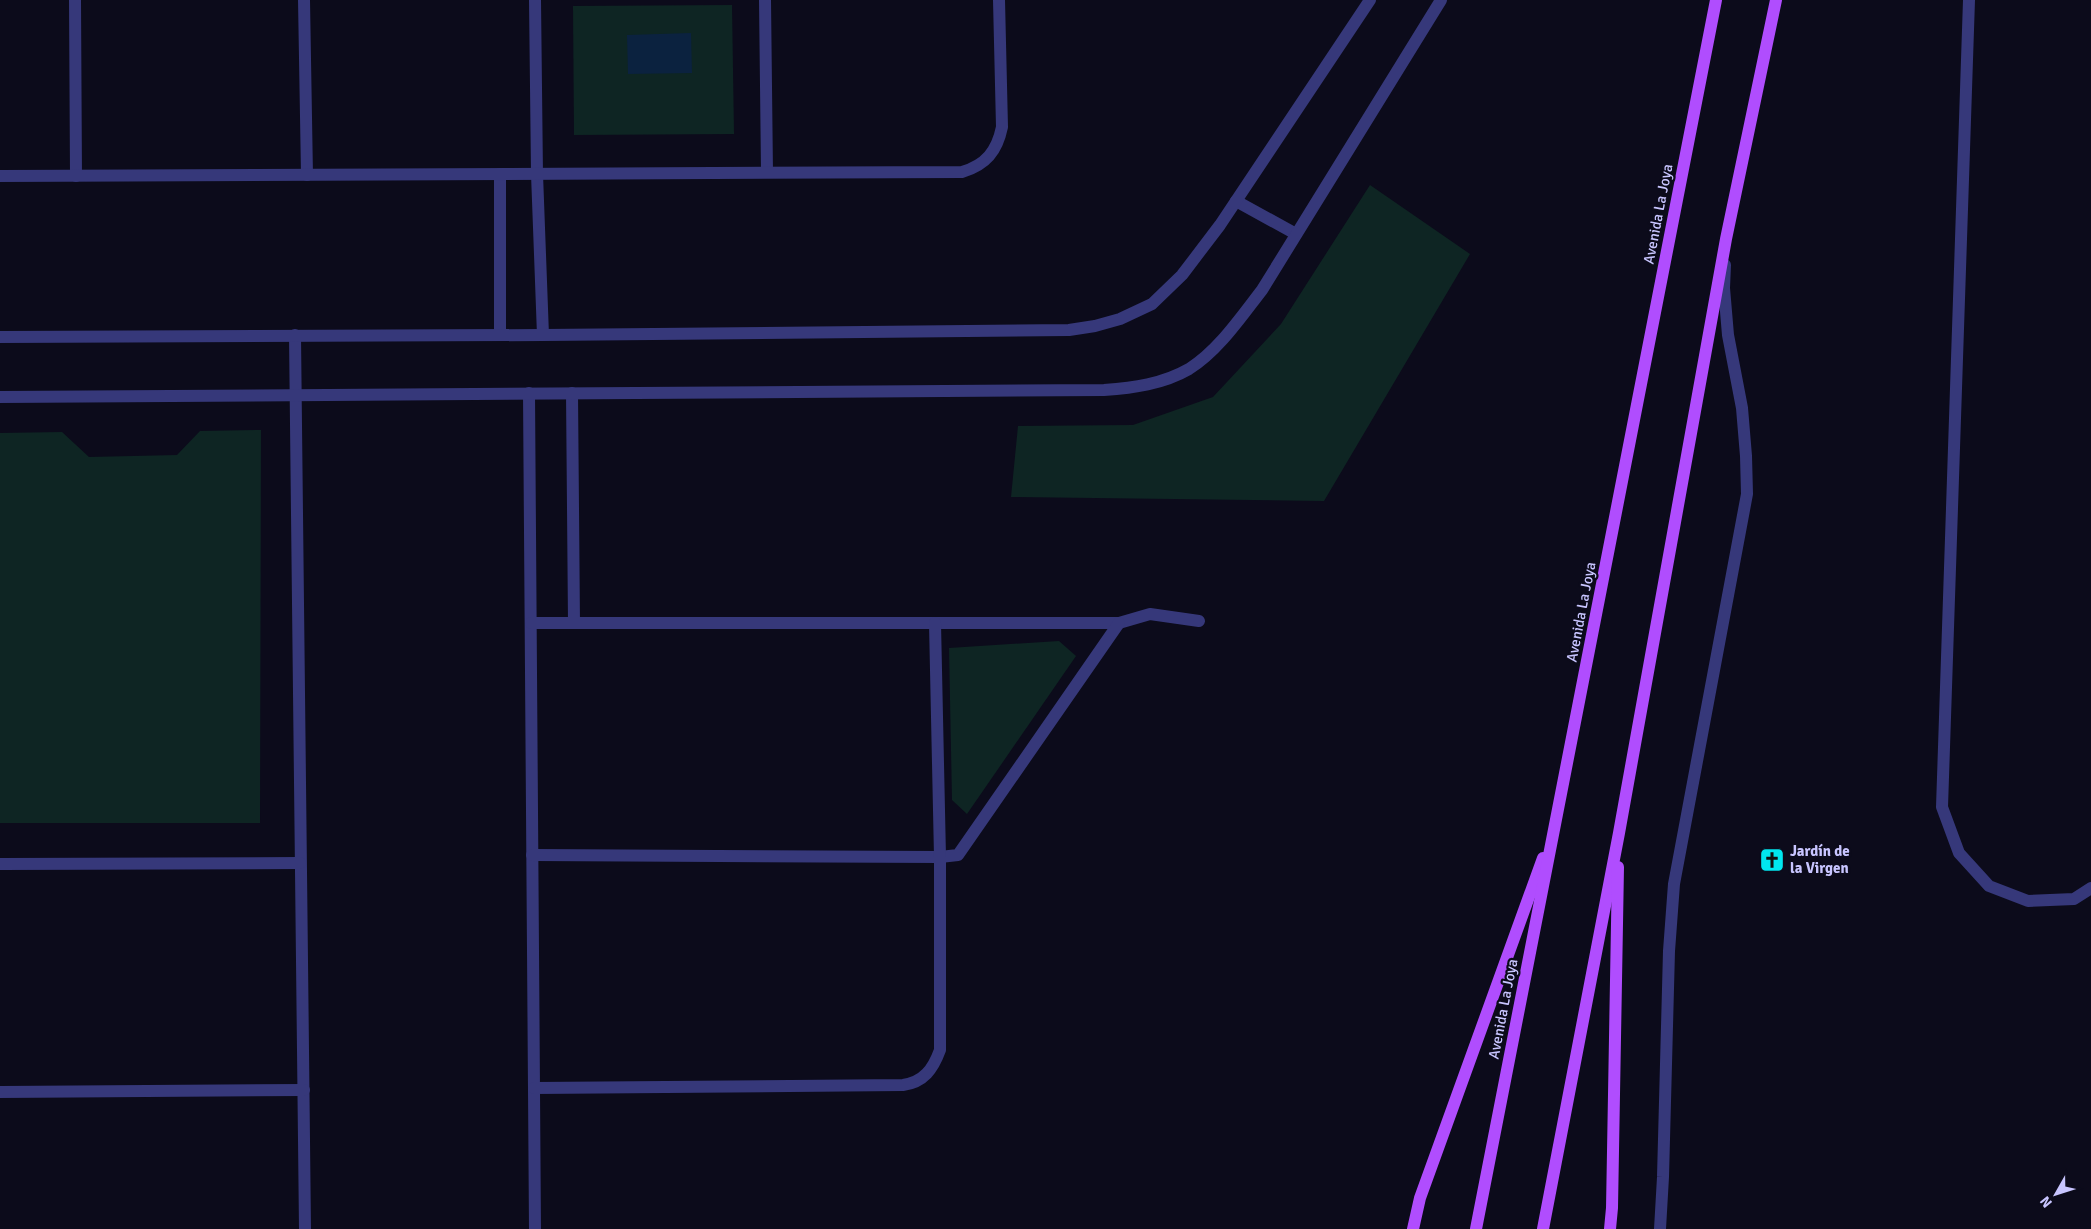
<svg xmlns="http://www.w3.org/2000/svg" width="2091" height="1229" viewBox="0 0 2091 1229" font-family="Signika,sans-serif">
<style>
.green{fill:#0e2523}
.water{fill:#0b223f}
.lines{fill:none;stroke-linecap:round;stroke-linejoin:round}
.minor{stroke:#36387a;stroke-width:12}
.major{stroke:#b04dfe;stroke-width:12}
.labels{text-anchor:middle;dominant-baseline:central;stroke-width:4.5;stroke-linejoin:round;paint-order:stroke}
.street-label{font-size:15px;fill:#c8c5ff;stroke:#0c0b1b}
.poi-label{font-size:15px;font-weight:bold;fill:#c8c5ff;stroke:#0c0b1b;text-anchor:start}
</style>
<rect width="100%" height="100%" fill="#0c0b1b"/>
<g class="green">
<polygon points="732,5 734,134 574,135 573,6"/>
<polygon points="1370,185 1470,254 1324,501 1011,497 1018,426 1133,425 1213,397 1281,324"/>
<polygon points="261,430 260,823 0,823 0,433 62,432 89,457 177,455 200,431"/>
<polygon points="1059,641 1076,656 967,814 952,800 949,648"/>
</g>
<polygon class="water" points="691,33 692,73 628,74 627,35"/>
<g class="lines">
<g class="minor">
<polyline points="75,0 76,176"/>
<polyline points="304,0 307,175"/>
<polyline points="535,0 537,174 543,335"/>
<polyline points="765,0 767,172"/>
<polyline points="1969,0 1942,807 1959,853 1989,886 2028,901 2074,899 2091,888"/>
<polyline points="500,174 500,334"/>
<path d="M0,176L962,172C986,165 997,151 1002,127L999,0"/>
<polyline points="1236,201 1296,234"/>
<polyline points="295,335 305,1229"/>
<polyline points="0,337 543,335 1069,330 1095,326 1120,319 1152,304 1182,275 1220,225 1370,0"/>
<polyline points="529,393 535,1229"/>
<polyline points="572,393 574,623"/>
<path d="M0,397L1104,390C1133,388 1163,384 1189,369C1218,351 1241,317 1262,290L1441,0"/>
<polyline points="531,623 1119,623 1150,614 1199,621"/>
<polyline points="532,855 940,857 958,855 1119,623"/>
<polyline points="0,864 300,863"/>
<path d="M534,1088L903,1085C924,1082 933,1069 940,1050V857L935,623"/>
<polyline points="0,1092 304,1090"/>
<polyline points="1660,1229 1663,1177 1669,951 1674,884 1747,494 1746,456 1742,408 1728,335 1724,288 1725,265"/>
</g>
<g class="major">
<polyline points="1413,1229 1420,1198 1543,858"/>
<polyline points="1476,1229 1716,0"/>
<polyline points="1543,1229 1619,833 1726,239 1776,0"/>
<polyline points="1610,1229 1612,1208 1618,867"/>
</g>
</g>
<defs>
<symbol id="church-square" viewBox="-11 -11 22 22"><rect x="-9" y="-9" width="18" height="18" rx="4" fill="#01e7ef" stroke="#0c0b1b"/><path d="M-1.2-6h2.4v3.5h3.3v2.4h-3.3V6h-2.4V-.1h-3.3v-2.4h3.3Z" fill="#111"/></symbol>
</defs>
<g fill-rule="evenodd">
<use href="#church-square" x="1758" y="846" width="28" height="28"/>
</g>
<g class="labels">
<g class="street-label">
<text transform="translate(1658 214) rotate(-79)">Avenida La Joya</text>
<text transform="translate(1581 612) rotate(-79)">Avenida La Joya</text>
<text transform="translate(1503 1009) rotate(-79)">Avenida La Joya</text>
</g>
<g class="poi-label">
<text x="1790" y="851">Jardín de<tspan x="1790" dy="17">la Virgen</tspan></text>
</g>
</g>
<g transform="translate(2056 1194) rotate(231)" stroke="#0c0b1b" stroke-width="4" paint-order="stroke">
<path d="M0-4L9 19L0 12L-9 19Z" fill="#c8c5ff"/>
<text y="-8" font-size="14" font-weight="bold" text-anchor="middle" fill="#c8c5ff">N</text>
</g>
</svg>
